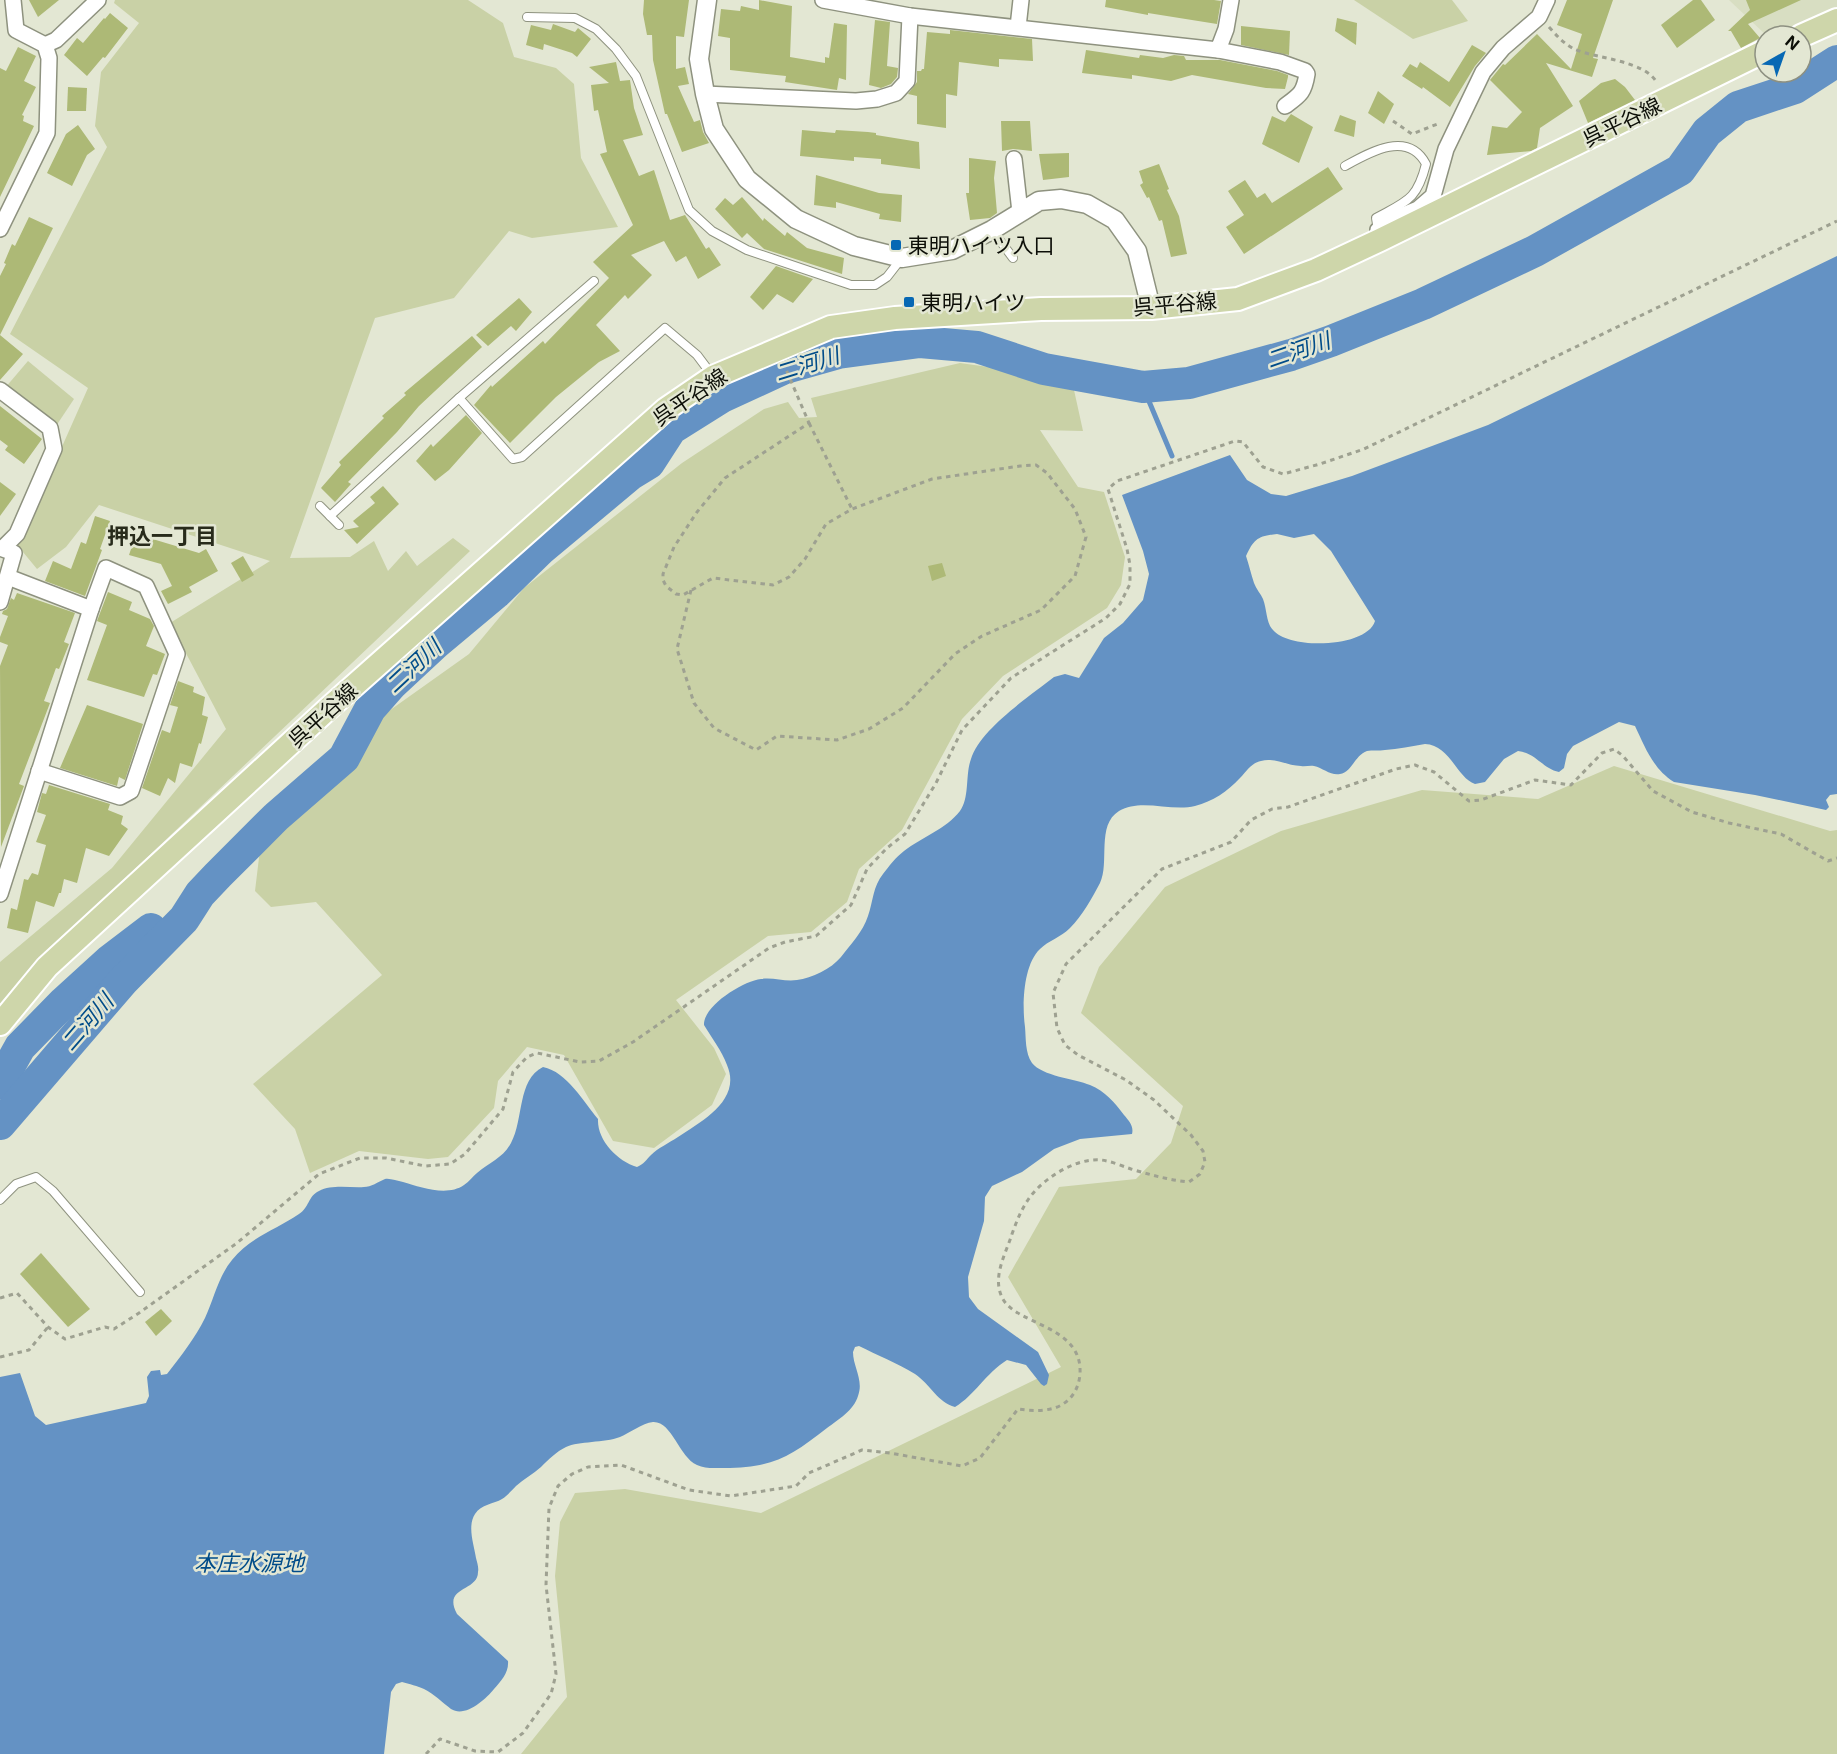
<svg xmlns="http://www.w3.org/2000/svg" width="1837" height="1754" viewBox="0 0 1837 1754" font-family="Inter,'Noto Sans JP',sans-serif">
<style>
.built{fill:#d8dec2}
.green{fill:#c9d1a6}
.water{fill:#6492c4;fill-rule:evenodd}
.lines{fill:none;stroke-linecap:round;stroke-linejoin:round}
.stream{stroke:#6492c4;stroke-width:5}
.river{stroke:#6492c4;stroke-width:32}
.building{fill:#adb976}
.service-casing{stroke:#8e927f;stroke-width:10}
.minor-casing{stroke:#8e927f;stroke-width:18}
.tertiary-casing{stroke:#8e927f;stroke-width:21}
.primary-casing{stroke:#fff;stroke-width:26}
.path{stroke:#9ea191;stroke-width:3;stroke-dasharray:4.5 4.5;stroke-linecap:butt}
.service{stroke:#fff;stroke-width:8}
.minor{stroke:#fff;stroke-width:15}
.tertiary{stroke:#fff;stroke-width:18}
.primary{stroke:#ced6aa;stroke-width:22}
.poi-dot{fill:#0768b4;stroke:#e3e7d3;stroke-width:2}
.labels{text-anchor:middle;dominant-baseline:central;stroke-width:5;stroke-linejoin:round;paint-order:stroke}
.street-label{font-size:21px;fill:#0c0e07;stroke:#e3e7d3}
.poi-label{font-size:21px;fill:#0c0e07;stroke:#e3e7d3;text-anchor:start}
.water-label{font-size:22px;font-style:italic;fill:#004c89;stroke:#e3e7d3}
.neighbourhood-label{font-size:22px;font-weight:bold;fill:#282b1b;stroke:#e3e7d3}
</style>
<rect width="100%" height="100%" fill="#e3e7d3"/>
<polygon class="built" points="1729,0 1837,0 1837,10 1782,36 1767,36"/>
<g class="green">
<polygon points="115,0 468,0 503,23 514,57 556,68 574,84 581,158 618,227 532,238 509,231 454,298 375,318 290,558 350,557 374,541 388,571 406,551 417,566 453,538 470,551 35,964 0,1004 0,962 112,868 226,729 170,623 270,561 99,505 66,547 37,569 18,546 88,388 10,334 107,147 95,126 101,72 139,23 114,3"/>
<polygon points="1354,0 1452,0 1468,21 1413,39"/>
<polygon points="28,361 74,399 56,426 5,388"/>
<path d="M960,363C998,369 1041,370 1074,390L1083,431L1040,430L1078,487L1104,492L1125,557L1121,585L1107,608L1003,676L962,719L902,830L859,869L847,902L811,932L768,936L676,1000L714,1048L726,1074L712,1105L654,1148L613,1141L564,1055L527,1047L498,1081L494,1108L448,1157L428,1159L359,1151L310,1173L295,1129L253,1084L382,975L316,902L271,907L255,891L261,841L357,762L372,723L469,654L524,588L682,463L764,409L788,402L799,418L817,417L811,398Z"/>
<polygon points="1614,766 1830,831 1837,830 1837,1754 521,1754 567,1697 555,1576 560,1522 575,1493 625,1489 761,1513 1061,1367 1008,1277 1059,1187 1136,1179 1171,1143 1183,1106 1081,1013 1099,967 1165,887 1281,831 1422,790 1538,799"/>
</g>
<path class="water" d="M1837,256V794L1830,795L1826,800L1829,807L1826,810L1755,795L1674,782C1653,769 1645,747 1635,726L1619,722L1573,746L1567,754L1564,768L1559,772C1543,769 1536,753 1518,751L1504,759L1485,782L1475,784C1457,778 1450,745 1425,744C1412,746 1398,749 1385,750C1379,751 1372,750 1367,751C1355,755 1352,772 1340,774C1331,776 1323,768 1314,766C1310,765 1305,767 1301,766C1288,766 1274,757 1261,761C1251,763 1247,771 1240,778C1227,792 1213,801 1195,806C1171,812 1141,798 1119,811C1096,825 1110,863 1100,883C1092,898 1082,916 1070,928C1061,937 1048,941 1040,949C1023,965 1022,1006 1025,1027C1026,1038 1025,1053 1032,1063C1042,1076 1075,1079 1090,1085C1105,1091 1115,1103 1124,1115C1129,1121 1134,1126 1132,1134L1080,1139L1054,1149L1022,1172L992,1186L985,1197L984,1221L968,1277L969,1297L978,1309L1038,1352L1049,1375L1047,1384L1044,1386L1041,1384L1026,1365L1007,1360C985,1374 975,1395 955,1407C938,1403 930,1384 915,1374C897,1363 877,1355 859,1346L855,1347L853,1352C853,1367 864,1380 858,1396C854,1410 838,1420 827,1428C790,1457 772,1468 724,1468C714,1468 705,1469 697,1465C679,1457 672,1421 653,1422C642,1423 630,1433 620,1437C604,1443 579,1441 566,1447C556,1452 549,1459 541,1467C533,1474 524,1479 516,1486C512,1490 507,1496 502,1499C494,1504 481,1504 475,1514C467,1526 474,1545 476,1558C477,1562 479,1568 478,1572C478,1592 442,1586 457,1614L508,1661C509,1673 501,1681 494,1689C485,1700 465,1718 451,1709C442,1702 434,1694 424,1689C418,1686 409,1684 402,1682L396,1684L391,1692L384,1754H0V1377L20,1373L35,1416L46,1425L146,1403L149,1396L147,1377L151,1371L160,1370L161,1375L167,1374C181,1356 195,1338 205,1318C214,1299 218,1277 232,1260C249,1238 277,1229 299,1214C309,1208 308,1196 319,1191C332,1184 350,1188 364,1187C371,1187 378,1182 385,1179C390,1178 397,1181 403,1182C420,1187 447,1197 464,1185C469,1182 473,1176 477,1173C490,1162 503,1158 511,1143C524,1119 517,1080 543,1067C567,1072 583,1101 598,1119C597,1140 617,1161 637,1167C644,1164 646,1160 651,1155C658,1148 669,1143 678,1137C702,1121 742,1100 727,1065C722,1051 711,1037 704,1025C703,1006 743,981 761,979C773,977 785,982 797,980C812,978 831,969 841,957C850,945 863,932 868,916C873,902 873,886 883,874C889,866 896,857 904,851C922,837 946,829 960,811C970,797 965,775 971,759C980,729 1030,696 1054,677L1065,674L1079,678L1104,638L1123,623L1143,600L1149,574L1143,551L1122,495L1230,455L1247,480L1271,494L1286,496L1352,476L1488,425ZM1277,534L1294,538L1314,534L1331,551L1375,621C1367,648 1289,650 1273,630C1266,623 1267,609 1263,599C1261,594 1256,589 1254,583C1251,574 1249,565 1246,556C1254,539 1258,536 1277,534Z"/>
<g class="lines">
<polyline class="stream" points="1143,387 1172,456"/>
<g class="river">
<polyline points="0,1083 20,1047 64,1002 109,961 151,929"/>
<polyline points="0,1124 123,981 184,919 200,894 218,875 276,817 344,758 370,709 392,684 435,644 496,593 540,550 631,474 649,463 671,429 722,397 785,368 838,353 920,342 977,347 1044,369 1143,387 1189,383 1291,355 1331,341 1423,304 1535,251 1680,170 1707,132 1738,107 1795,88 1837,61"/>
</g>
</g>
<g class="building">
<polygon points="29,0 59,0 38,17"/>
<polygon points="644,0 689,0 684,37 676,36 676,69 685,67 689,84 678,86 694,122 700,120 703,132 709,143 682,152 667,114 665,114 653,60 652,35 647,35 643,14"/>
<polygon points="759,0 792,6 790,57 825,63 825,57 829,58 834,23 847,25 846,80 839,78 837,90 785,82 786,76 730,70 730,38 718,36 721,9 740,11 741,6 759,10"/>
<polygon points="1106,0 1214,0 1221,1 1217,24 1148,13 1148,15 1105,7"/>
<polygon points="1567,0 1613,0 1593,58 1598,59 1592,77 1546,63 1573,106 1540,128 1537,148 1531,151 1487,155 1492,126 1507,128 1522,112 1490,80 1503,64 1505,65 1537,34 1571,69 1582,34 1557,25"/>
<polygon points="1693,0 1701,0 1715,20 1677,48 1661,25"/>
<polygon points="1746,0 1801,0 1748,24 1760,38 1741,48 1731,31 1728,31 1750,10"/>
<polygon points="110,13 128,28 105,58 103,57 87,76 64,55 77,38 83,43 104,18 105,19"/>
<polygon points="1337,18 1357,23 1356,45 1335,31"/>
<polygon points="875,20 890,22 887,66 898,68 897,77 891,84 881,88 869,85"/>
<polygon points="553,24 575,32 578,28 591,39 577,57 572,53 544,44 543,50 526,45 531,25 551,30"/>
<polygon points="1241,26 1290,31 1289,55 1241,45"/>
<polygon points="950,30 1032,39 1033,61 999,59 999,67 959,62 957,96 946,94 946,128 917,124 917,96 908,94 917,82 917,71 921,71 922,69 924,69 927,32 950,34"/>
<polygon points="1472,45 1486,53 1475,66 1450,107 1423,87 1422,89 1402,76 1410,64 1417,68 1420,62 1449,82"/>
<polygon points="18,47 36,56 24,81 36,87 22,115 24,116 23,121 34,126 0,197 0,68 6,71"/>
<polygon points="1086,50 1139,58 1140,55 1163,58 1174,55 1184,56 1186,60 1220,60 1277,71 1288,75 1288,77 1285,89 1266,88 1192,75 1171,81 1132,75 1132,79 1082,73"/>
<polygon points="616,62 620,81 630,80 634,108 643,135 623,140 639,176 654,170 670,220 685,215 706,249 709,247 721,265 698,279 686,256 676,262 664,241 631,255 652,275 628,299 625,295 596,325 620,351 599,362 556,397 510,443 474,405 491,385 492,387 543,341 545,344 609,278 593,262 633,225 600,154 607,152 598,110 594,111 591,85 609,83 589,67"/>
<polygon points="1615,79 1625,87 1635,100 1588,123 1579,101 1601,83"/>
<polygon points="68,87 87,88 86,111 67,111"/>
<polygon points="1378,91 1394,104 1384,124 1368,113"/>
<polygon points="1291,114 1313,127 1299,163 1262,144 1272,116 1285,122"/>
<polygon points="1340,115 1356,121 1354,137 1334,131"/>
<polygon points="1001,121 1030,121 1032,151 1013,149 1002,151"/>
<polygon points="78,125 95,149 87,155 72,186 47,173 66,134"/>
<polygon points="802,130 835,133 836,130 868,132 876,133 876,135 919,142 920,169 881,164 881,159 854,157 854,161 800,156"/>
<polygon points="1069,153 1069,177 1043,180 1039,154"/>
<polygon points="969,158 996,161 994,178 997,213 990,218 970,220 966,193 969,193"/>
<polygon points="1159,164 1169,189 1167,190 1179,216 1187,254 1171,257 1162,220 1159,221 1149,197 1147,198 1140,185 1143,183 1139,171"/>
<polygon points="1328,167 1343,189 1244,254 1226,227 1244,215 1228,191 1245,180 1257,198 1265,193 1272,203"/>
<polygon points="816,175 879,193 902,195 901,222 879,219 880,214 836,202 836,208 814,205"/>
<polygon points="742,197 763,221 764,218 785,236 787,232 807,248 844,258 842,274 764,249 747,233 742,238 715,209 725,198 733,205"/>
<polygon points="29,217 53,228 0,335 23,354 0,380 0,276 6,264 4,263 12,244 15,246"/>
<polygon points="776,266 813,279 793,303 777,294 763,310 750,297"/>
<polygon points="519,298 532,312 516,331 511,326 488,346 476,335"/>
<polygon points="472,336 482,347 419,406 397,432 348,482 351,484 335,502 321,488 341,465 339,462 384,418 382,416 406,395 404,393"/>
<polygon points="0,406 42,439 24,464 5,450 8,446 0,440"/>
<polygon points="466,415 482,433 449,470 435,481 416,461 431,444 433,447"/>
<polygon points="0,482 16,494 0,516"/>
<polygon points="383,486 399,504 357,544 344,530 359,527 353,521 375,503 370,497"/>
<polygon points="95,516 110,521 100,549 102,550 85,596 45,581 53,561 71,569 81,542 86,544"/>
<polygon points="136,534 199,553 206,549 218,571 189,587 192,592 168,604 161,591 172,586 161,564 129,555"/>
<polygon points="243,556 254,575 242,582 231,563"/>
<polygon points="942,563 946,576 932,581 928,566"/>
<polygon points="108,592 132,602 129,610 150,619 154,626 146,646 165,654 157,675 153,674 144,697 87,680 107,625 97,621"/>
<polygon points="17,593 75,613 64,642 69,644 59,669 56,668 44,701 50,703 19,784 24,786 1,847 0,666 8,645 0,642 0,637 8,616 2,614 3,611 7,609 11,598 14,600"/>
<polygon points="178,681 194,687 193,692 205,697 202,715 208,717 201,744 199,743 192,767 180,763 175,783 168,778 160,796 142,788 162,730 170,733 178,707 170,705"/>
<polygon points="87,705 143,724 125,780 119,777 117,786 60,768"/>
<polygon points="49,785 110,804 108,810 123,816 121,824 128,829 109,856 86,848 77,883 64,879 61,893 59,893 54,907 36,901 28,933 7,928 11,908 17,910 24,879 28,880 32,873 38,875 46,845 36,842 46,815 37,812 42,793 46,794"/>
<polygon points="41,1253 90,1309 68,1327 20,1274"/>
<polygon points="161,1309 172,1321 156,1336 145,1322"/>
</g>
<g class="lines">
<defs>
<g id="service">
<polyline points="527,17 575,18 596,29 616,49 636,76 689,210 712,231 747,250 851,285 875,285 887,277 901,259"/>
<path d="M1345,166C1370,152 1408,130 1426,164C1417,200 1407,201 1376,218L1378,230"/>
<polyline points="992,230 1013,258"/>
<polyline points="459,398 513,459 522,457 665,328 697,355 712,375"/>
<polyline points="320,506 339,525"/>
<polyline points="330,516 459,398 594,281"/>
<polyline points="0,1200 16,1184 36,1177 53,1191 140,1292"/>
</g>
<g id="minor">
<polyline points="823,0 910,16 1218,50 1226,29 1231,0"/>
<polyline points="1018,27 1021,0"/>
<polyline points="45,45 56,40 98,0"/>
<path d="M1218,50L1280,62L1305,71L1307,74C1304,93 1300,95 1285,106"/>
<polyline points="705,94 856,101 877,99 896,93 907,81 910,16"/>
<polyline points="1014,159 1020,212"/>
<polyline points="0,229 47,133 49,58 45,45 16,30 13,0"/>
<polyline points="1380,240 1378,230 1389,221 1418,209 1433,196 1446,149 1483,72 1503,48 1539,17 1547,0"/>
<polyline points="0,390 50,428 54,449 17,534 3,548"/>
<polyline points="0,548 14,553 0,602"/>
<polyline points="39,771 120,797 131,791 177,654 146,586 106,568 91,609"/>
<polyline points="0,894 91,609 8,577"/>
</g>
<polyline id="tertiary" points="707,0 699,59 705,94 714,129 747,179 796,219 854,246 902,258 952,250 992,230 1039,201 1061,199 1087,204 1115,220 1137,251 1151,308"/>
<g id="primary">
<polyline points="1801,36 1837,20"/>
<polyline points="0,1024 47,967 330,707 666,409 713,377 831,327 895,318 1041,309 1151,308 1238,299 1316,270 1380,240 1765,51"/>
</g>
</defs>
<use href="#service" class="service-casing"/>
<use href="#minor" class="minor-casing"/>
<use href="#tertiary" class="tertiary-casing"/>
<use href="#primary" class="primary-casing"/>
<g class="path">
<path d="M1549,27C1557,36 1563,43 1574,49C1596,59 1645,60 1657,83"/>
<polyline points="1393,121 1412,134 1440,123"/>
<polyline points="809,423 852,509"/>
<polyline points="691,590 677,649 694,703 714,728 756,750 777,736 837,740 869,729 903,708 955,654 982,636 1041,610 1075,576 1086,537 1075,509 1047,473 1036,465 1020,466 932,479 852,509 826,524 805,559 789,577 773,585 713,578 683,595 676,594 666,586 663,580 663,574 674,547 697,512 725,478 809,423 785,367"/>
<polyline points="0,1298 17,1293 48,1327 65,1339 105,1327 114,1329 139,1313 237,1243 319,1174 360,1158 386,1158 425,1166 450,1164 465,1154 503,1109 513,1072 527,1057 537,1053 580,1062 599,1061 633,1042 769,948 785,942 816,936 851,905 867,869 887,848 905,834 936,783 962,730 1011,678 1106,618 1120,604 1130,584 1130,565 1127,549 1108,489 1117,481 1235,441 1243,442 1263,467 1283,474 1320,464 1364,449 1837,221"/>
<polyline points="0,1357 29,1350 48,1327"/>
<path d="M426,1754L440,1739L475,1751L498,1752L523,1733L551,1694L556,1674L546,1585L549,1508L558,1486L572,1474L588,1467L621,1465L689,1490L731,1496L796,1486L809,1473L862,1450L890,1453L962,1466L980,1458L1018,1409C1032,1411 1051,1412 1063,1404C1074,1397 1079,1386 1080,1374C1083,1323 1012,1326 1001,1295C993,1275 1006,1253 1012,1234C1017,1220 1022,1208 1030,1197C1045,1177 1076,1158 1101,1160C1111,1161 1122,1166 1131,1169C1151,1175 1169,1180 1189,1182L1200,1174L1205,1162L1203,1151L1191,1135L1154,1100L1126,1080L1078,1055L1065,1045L1057,1028L1053,993L1066,964L1162,869L1231,842L1251,820L1272,809L1288,807L1396,769L1415,765L1434,772L1469,801L1481,800L1535,780L1571,785L1602,753L1614,749L1623,756L1653,791L1692,812L1729,823L1781,834L1828,861L1837,858"/>
</g>
<use href="#service" class="service"/>
<use href="#minor" class="minor"/>
<use href="#tertiary" class="tertiary"/>
<use href="#primary" class="primary"/>
</g>
<g class="poi-dot">
<rect x="890" y="239" width="12" height="12" rx="3"/>
<rect x="903" y="296" width="12" height="12" rx="3"/>
</g>
<g class="labels">
<g class="street-label">
<text transform="translate(1622 122) rotate(-26)">呉平谷線</text>
<text transform="translate(1175 304) rotate(-5)">呉平谷線</text>
<text transform="translate(690 397) rotate(-34)">呉平谷線</text>
<text transform="translate(323 715) rotate(-42)">呉平谷線</text>
</g>
<g class="poi-label">
<text x="908" y="245">東明ハイツ入口</text>
<text x="921" y="302">東明ハイツ</text>
</g>
<g class="water-label">
<text transform="translate(1298 350) rotate(-19)">二河川</text>
<text transform="translate(807 364) rotate(-17)">二河川</text>
<text transform="translate(413 666) rotate(-43)">二河川</text>
<text transform="translate(87 1022) rotate(-49)">二河川</text>
<text x="249" y="1563">本庄水源地</text>
</g>
<g class="neighbourhood-label">
<text x="162" y="536">押込一丁目</text>
</g>
</g>
<g transform="translate(1783 54) rotate(40)"><circle r="28" fill="#e3e7d3" stroke="#8d9081" stroke-width="1.5"/>
<path d="M0-4.5L10 22L0 15L-10 22Z" fill="#0768b4"/>
<text y="-9" font-size="16" font-weight="bold" text-anchor="middle" fill="#0c0e07">N</text>
</g>
</svg>
